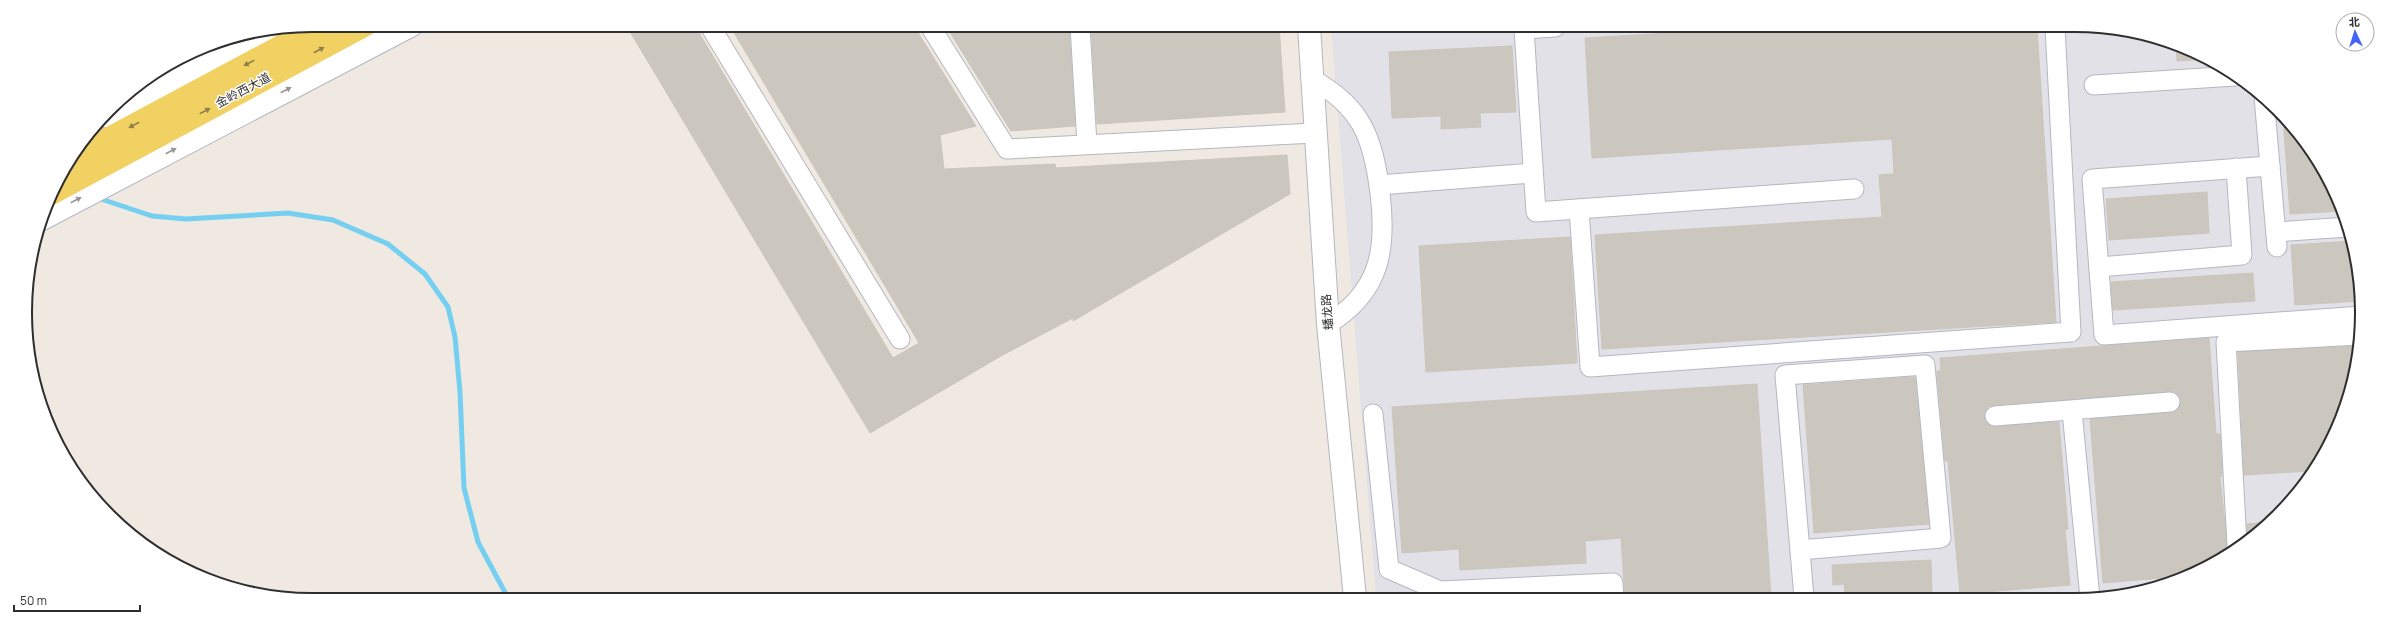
<svg xmlns="http://www.w3.org/2000/svg" width="2387" height="625" viewBox="0 0 2387 625" font-family="Manrope,'Noto Sans SC',sans-serif">
<style>
.industrial{fill:#e3e1e8}
.lines{fill:none;stroke-linecap:round;stroke-linejoin:round}
.stream{stroke:#75cff0;stroke-width:5}
.building{fill:#cbc7bf;stroke:#cbc5ba}
.minor-casing{stroke:#b4b7c1;stroke-width:21}
.tertiary-casing{stroke:#b4b7c1;stroke-width:24}
.primary-casing{stroke:#c9c9c9;stroke-width:24}
.minor{stroke:#fff;stroke-width:19}
.tertiary{stroke:#fff;stroke-width:22}
.primary{stroke:#f2d163;stroke-width:22}
.oneway{fill:#908048}
.oneway2{fill:#969696}
.labels{text-anchor:middle;dominant-baseline:central;stroke-width:3;stroke-linejoin:round;paint-order:stroke}
.street-label{font-size:12px;fill:#2e2e2e;stroke:#fff}
.rim{fill:none;stroke:#2e2e2e;stroke-width:2}
</style>
<rect width="100%" height="100%" fill="#efe9e1"/>
<polygon class="industrial" points="1331,26 2112,27 2167,40 2218,64 2264,97 2303,138 2332,186 2352,238 2361,294 2360,350 2332,440 2278,516 2201,570 2144,588 2027,598 1376,598"/>
<g class="lines">
<polyline class="stream" points="98,198 152,216 186,219 288,213 333,220 388,244 425,274 448,307 455,337 460,392 464,488 478,542 508,598"/>
</g>
<g class="building">
<polygon points="626,25 695,26 893,358 919,343 730,26 914,26 976,126 940,135 944,169 1055,164 1056,168 1287,155 1290,194 1073,321 1073,318 1001,356 870,433"/>
<polygon points="946,26 1069,26 1075,126 1011,131"/>
<polygon points="1091,26 1279,26 1285,112 1097,124"/>
<polygon points="1769,27 2037,27 2056,322 1602,349 1595,235 1882,217 1879,175 1894,174 1892,139 1592,158 1585,38"/>
<polygon points="2176,44 2185,48 2209,59 2177,61"/>
<polygon points="1512,46 1516,112 1480,113 1481,127 1441,129 1441,116 1392,118 1389,52"/>
<polygon points="2283,117 2303,138 2332,186 2342,211 2290,214"/>
<polygon points="2207,192 2209,233 2109,240 2106,199"/>
<polygon points="1570,237 1577,363 1426,372 1419,246"/>
<polygon points="2353,241 2361,301 2295,305 2291,245"/>
<polygon points="2253,273 2255,301 2113,310 2111,282"/>
<polygon points="2209,338 2216,434 2220,434 2222,476 2220,477 2228,551 2201,570 2184,576 2103,583 2090,419 2171,413 2180,406 2179,396 2175,392 1994,405 1988,407 1984,416 1991,426 2059,422 2068,529 2065,529 2070,585 1960,594 1948,461 1945,461 1937,371 1941,371 1940,358"/>
<polygon points="2360,346 2332,440 2310,471 2244,475 2238,352"/>
<polygon points="1915,377 1929,524 1814,533 1803,385"/>
<polygon points="1757,384 1771,598 1625,598 1621,538 1585,541 1586,563 1460,570 1459,549 1402,553 1392,407"/>
<polygon points="2269,522 2248,537 2247,524"/>
<polygon points="1931,560 1932,596 1852,598 1852,594 1845,594 1844,584 1833,585 1832,565"/>
</g>
<g class="lines">
<defs>
<g id="minor">
<polyline points="710,26 900,339"/>
<polyline points="930,26 1007,149 1315,133"/>
<polyline points="1080,26 1087,144"/>
<polyline points="1555,27 1524,29 1536,212 1854,189"/>
<path d="M1311,79C1362,106 1373,138 1380,193C1387,250 1380,292 1328,324"/>
<polyline points="2094,85 2235,76"/>
<polyline points="2264,97 2277,247"/>
<polyline points="2270,166 2092,179 2104,335 2361,316"/>
<polyline points="1379,185 1533,173"/>
<polyline points="1579,209 1590,367 2071,332 2055,27"/>
<polyline points="2276,232 2348,227"/>
<polyline points="2099,267 2242,255 2236,168"/>
<polyline points="2072,411 2090,598"/>
<polyline points="1373,414 1389,569 1440,591 1613,583 1614,598"/>
<polyline points="1995,416 2170,402"/>
<polyline points="2237,545 2226,342 2360,335"/>
<polyline points="1800,550 1941,538 1925,365 1785,375 1804,598"/>
</g>
<g id="tertiary">
<polyline points="1309,26 1328,324 1355,598"/>
<polyline points="105,116 270,29"/>
<polyline points="42,219 412,25"/>
</g>
<g id="primary">
<polyline points="72,158 320,25"/>
<polyline points="51,194 366,25"/>
</g>
</defs>
<use href="#minor" class="minor-casing"/>
<use href="#tertiary" class="tertiary-casing"/>
<use href="#primary" class="primary-casing"/>
<use href="#minor" class="minor"/>
<use href="#tertiary" class="tertiary"/>
<use href="#primary" class="primary"/>
</g>
<defs><path id="oneway-solid" d="M-6-.8H1V-3.2L6.5 0L1 3.2V.8H-6Z"/></defs>
<g class="oneway">
<use href="#oneway-solid" transform="translate(319 50) rotate(-28)"/>
<use href="#oneway-solid" transform="translate(249 63) rotate(152)"/>
<use href="#oneway-solid" transform="translate(205 111) rotate(-28)"/>
<use href="#oneway-solid" transform="translate(134 125) rotate(152)"/>
</g>
<g class="oneway2">
<use href="#oneway-solid" transform="translate(286 90) rotate(-28)"/>
<use href="#oneway-solid" transform="translate(171 151) rotate(-28)"/>
<use href="#oneway-solid" transform="translate(76 200) rotate(-28)"/>
</g>
<g class="labels">
<g class="street-label">
<text transform="translate(243 90) rotate(-28)">金岭西大道</text>
<text transform="translate(1327 312) rotate(-94)">蟠龙路</text>
</g>
</g>
<path d="M0 0H2387V625H0ZM312 32H2075A280 280 0 0 1 2355 312V313A280 280 0 0 1 2075 593H312A280 280 0 0 1 32 313V312A280 280 0 0 1 312 32Z" fill="#fff" fill-rule="evenodd"/>
<path class="rim" d="M312 32H2075A280 280 0 0 1 2355 312V313A280 280 0 0 1 2075 593H312A280 280 0 0 1 32 313V312A280 280 0 0 1 312 32Z"/>
<g transform="translate(2355 32) rotate(356)"><circle r="19" fill="#ffffff" stroke="#ababab"/>
<path d="M0-3L7 15L0 10L-7 15Z" fill="#4264fb"/>
<text y="-6" font-size="11" font-weight="bold" text-anchor="middle" fill="#2e2e2e">北</text>
</g>
<path d="M14 605v6h126v-6" fill="none" stroke="#2e2e2e" stroke-width="2"/>
<text x="20" y="605" font-size="12" fill="#2e2e2e" stroke="#ffffff" stroke-width="3" paint-order="stroke">50 m</text>
</svg>
